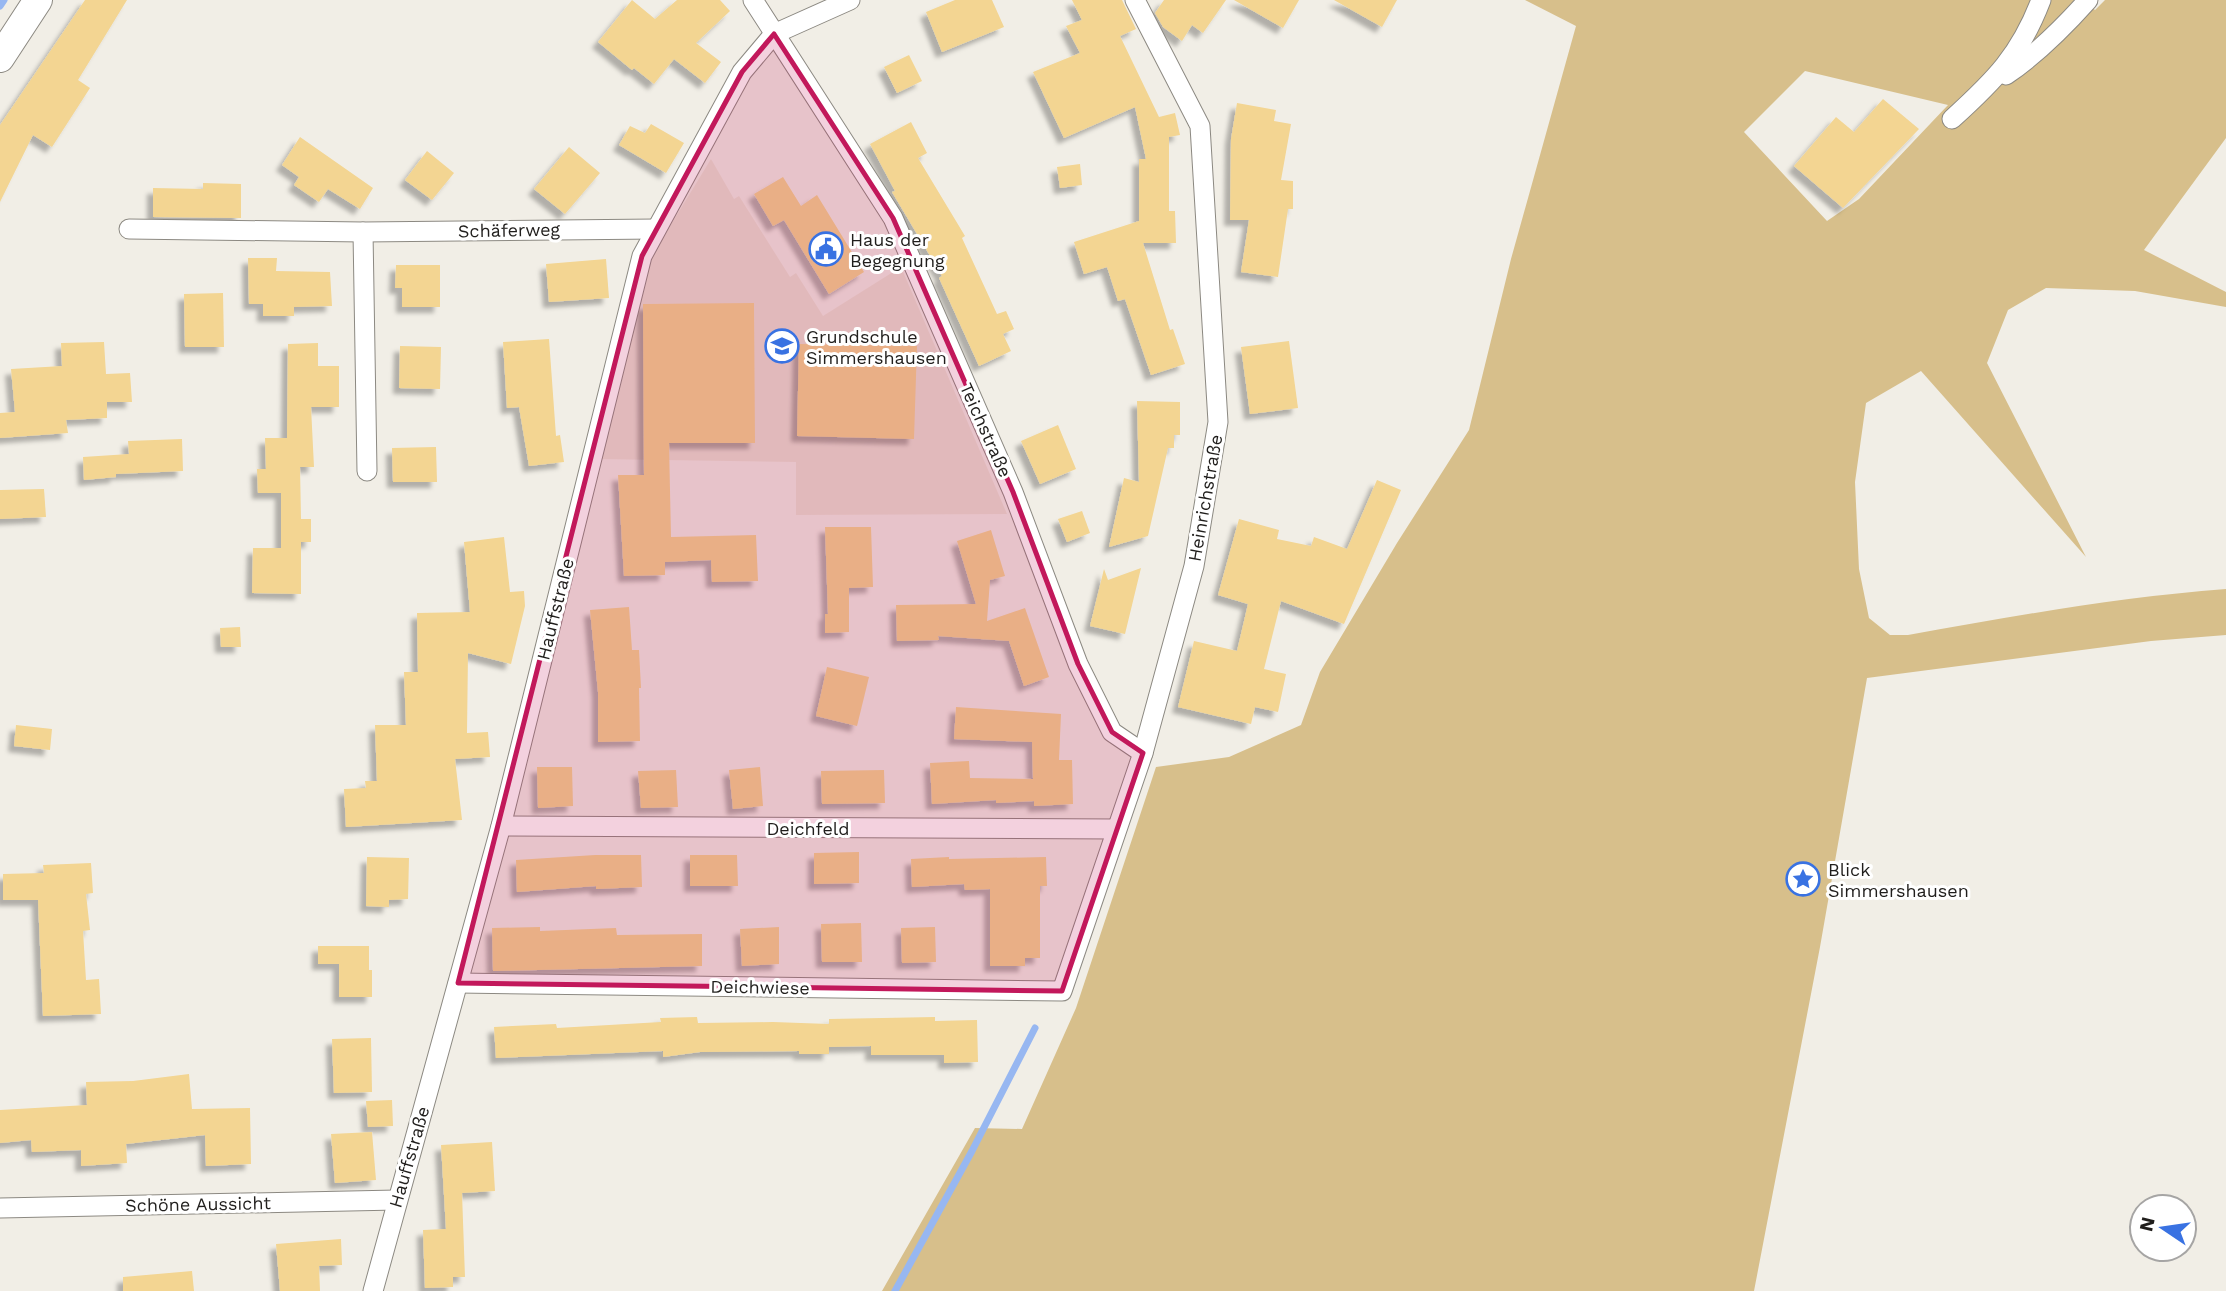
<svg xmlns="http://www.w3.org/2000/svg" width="2226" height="1291" viewBox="0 0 2226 1291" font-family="'Work Sans',sans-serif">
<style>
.built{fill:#e9e2d4}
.green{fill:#d7bf8b;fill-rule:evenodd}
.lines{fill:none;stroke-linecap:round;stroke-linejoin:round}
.stream{stroke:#97b7f1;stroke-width:7}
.building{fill:#f3d592;filter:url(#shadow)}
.street-casing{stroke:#8c8982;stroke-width:21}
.secondary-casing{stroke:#8c8982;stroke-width:30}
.street{stroke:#fff;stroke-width:19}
.secondary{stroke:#fff;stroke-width:28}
.marked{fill:#c2185b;fill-opacity:0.2;stroke:#c2185b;stroke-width:5;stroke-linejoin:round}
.labels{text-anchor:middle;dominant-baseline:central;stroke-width:6;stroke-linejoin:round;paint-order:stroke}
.street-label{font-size:18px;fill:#201e1c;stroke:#fff}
.poi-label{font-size:18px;fill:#201e1c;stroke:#fff;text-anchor:start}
</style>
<defs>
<filter id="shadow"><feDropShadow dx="-6" dy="6" stdDeviation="2" flood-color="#0004"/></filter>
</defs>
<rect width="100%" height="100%" fill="#f1eee6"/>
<polygon class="built" points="711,159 734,199 739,196 790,277 796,273 823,316 901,267 1007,514 796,515 796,462 597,459 653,254"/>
<path class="green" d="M1525,0H2083L2095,10L2105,0H2226V138L2144,250L2226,292V307L2135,291L2046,288L2008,310L1987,363L2086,557L1921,371L1866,403L1855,482L1859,569L1869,618L1890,635H1908C2014,616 2119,597 2226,589V635L2151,641L1867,678L1820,947L1754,1291H882L975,1128L1022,1129L1076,1008L1156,767L1229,757L1301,725L1320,672L1397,543L1469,430L1511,259L1576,26ZM1805,71L1948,105L1859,199L1827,221L1744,132Z"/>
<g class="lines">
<g class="stream">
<polyline points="0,6 4,0"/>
<polyline points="895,1291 972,1151 1035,1028"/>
</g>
</g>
<g class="building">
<polygon points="85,0 127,0 78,80 90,88 52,147 33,135 0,202 0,125"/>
<polygon points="632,0 655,19 677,0 720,0 730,11 696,43 721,62 705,83 674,59 654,84 634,68 632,70 598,42"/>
<polygon points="955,0 992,0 1004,27 942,52 926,12"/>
<polygon points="1072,0 1122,0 1136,29 1120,36 1159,117 1175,113 1180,135 1169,137 1169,211 1175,211 1176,243 1143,243 1170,330 1173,329 1185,364 1151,375 1125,299 1118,301 1107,267 1084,274 1074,242 1139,221 1139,159 1146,159 1135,107 1064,138 1033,72 1080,53 1066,26 1082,20"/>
<polygon points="1164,0 1226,0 1203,33 1192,25 1182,41 1163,27 1155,13"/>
<polygon points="1234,0 1299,0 1283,28"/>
<polygon points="1334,0 1397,0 1382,27"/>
<polygon points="909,55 922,81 897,93 884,67"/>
<polygon points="1883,99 1919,129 1843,208 1794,166 1836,117 1854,132"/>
<polygon points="1237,103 1276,110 1274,121 1291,124 1281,180 1293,181 1293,209 1288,209 1278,277 1241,272 1249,220 1230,220 1231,139"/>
<polygon points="911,122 927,153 918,158 965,236 962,238 997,314 1006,311 1014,329 1003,334 1011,351 979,366 939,278 942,276 892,192 895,191 870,144"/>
<polygon points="651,124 684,143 666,173 619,145 630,126 645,133"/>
<polygon points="300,137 373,188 360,209 328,189 319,202 294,185 299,177 282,165"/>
<polygon points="569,147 600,173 565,214 534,189"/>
<polygon points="427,151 454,173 432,200 405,180"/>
<polygon points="1080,164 1082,185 1060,188 1057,167"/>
<polygon points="783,177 801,206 817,195 864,272 829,294 784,220 773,226 754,194"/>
<polygon points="203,183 241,184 241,218 153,217 153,188 203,189"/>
<polygon points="248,258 277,258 276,271 330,272 332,306 294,307 294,316 263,316 263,304 249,304"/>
<polygon points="606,259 609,298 549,302 546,264"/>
<polygon points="396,265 440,265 440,307 402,307 402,288 395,288"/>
<polygon points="223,293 224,347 185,347 184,294"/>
<polygon points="754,303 755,443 669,443 671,537 756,535 758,581 712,582 711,560 665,562 665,575 624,576 618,475 644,475 643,304"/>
<polygon points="549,339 556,436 560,435 564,462 529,466 519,407 507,408 503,342"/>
<polygon points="1289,341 1298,408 1250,414 1241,347"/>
<polygon points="104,342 106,374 130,373 132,402 107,402 107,418 66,420 68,433 0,438 0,413 15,412 11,369 62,366 61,343"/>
<polygon points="318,343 318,366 339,366 339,407 311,407 314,467 300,467 301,519 311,519 311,542 301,542 301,594 252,593 253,548 281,548 281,493 258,493 257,469 266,469 265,438 287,438 288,344"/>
<polygon points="799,344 917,346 914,439 797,436"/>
<polygon points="400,346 441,347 440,389 399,388"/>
<polygon points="1137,401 1180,402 1180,435 1174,435 1174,448 1168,448 1148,536 1109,547 1124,478 1139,482"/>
<polygon points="1058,425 1076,469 1040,484 1021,441"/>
<polygon points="182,439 183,471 116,474 116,477 84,480 83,457 129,454 128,441"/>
<polygon points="436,447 437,482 393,482 392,448"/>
<polygon points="1377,480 1401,490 1344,624 1281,601 1264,669 1286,674 1278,712 1255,707 1251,724 1178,707 1194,641 1237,651 1248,604 1218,595 1239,519 1279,530 1277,539 1311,546 1314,537 1347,549"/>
<polygon points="44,489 46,517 0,519 0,490"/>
<polygon points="1082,511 1090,533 1067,542 1058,519"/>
<polygon points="825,527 871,527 873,587 849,588 849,632 825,633 825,614 828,614"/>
<polygon points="991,530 1005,576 990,580 987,621 1025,608 1049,677 1024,686 1009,641 938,636 939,640 897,641 896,605 976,604 957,541"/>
<polygon points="504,537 510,592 524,591 525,606 511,664 468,653 467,733 488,732 490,757 455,759 462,820 346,827 344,789 366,788 365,781 377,781 375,725 406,725 404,672 418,672 417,613 470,612 464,542"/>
<polygon points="1141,568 1125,634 1090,626 1104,569 1108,580"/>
<polygon points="629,607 632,650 639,650 641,688 639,688 640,741 598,742 598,692 590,610"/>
<polygon points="240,627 241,647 221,647 220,628"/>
<polygon points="827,667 869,677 857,726 816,716"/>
<polygon points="956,707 1061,714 1059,760 1072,760 1073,804 1034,806 1034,801 996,803 996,800 932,804 930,763 969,761 970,778 1033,779 1032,742 954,739"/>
<polygon points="16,725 52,729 50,750 14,746"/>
<polygon points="537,767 572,767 573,806 538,808"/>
<polygon points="760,767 763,806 733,809 729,770"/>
<polygon points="676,770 678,807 641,808 638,771"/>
<polygon points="884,770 885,803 822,804 821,771"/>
<polygon points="859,852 859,883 814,884 814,853"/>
<polygon points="595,855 641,855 642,887 596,889 596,886 517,892 516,860"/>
<polygon points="690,855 737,855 738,886 690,886"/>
<polygon points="367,857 409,858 408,899 389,900 389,907 366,906"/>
<polygon points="949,857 949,859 1046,857 1047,886 1040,886 1040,958 1025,958 1025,966 990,966 990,889 965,890 964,884 912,887 911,859"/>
<polygon points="91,863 93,893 86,894 90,930 83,931 86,980 99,979 101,1014 43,1016 38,900 3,900 3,874 44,873 43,865"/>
<polygon points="861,923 862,962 822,962 821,924"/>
<polygon points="540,927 540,931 616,928 617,935 702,934 702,966 493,971 492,928"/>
<polygon points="779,927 779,964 742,966 740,929"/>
<polygon points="935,927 936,962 902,963 901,928"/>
<polygon points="318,946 369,946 369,970 372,970 372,997 339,997 339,964 318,964"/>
<polygon points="697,1017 698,1023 773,1022 829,1024 829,1019 935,1017 935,1021 977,1020 978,1062 944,1063 944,1055 871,1055 871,1046 829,1047 829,1054 799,1054 799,1051 700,1052 663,1057 663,1051 496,1058 494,1027 556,1024 557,1028 661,1022 660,1018"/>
<polygon points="371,1038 372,1092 334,1093 332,1039"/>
<polygon points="189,1074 192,1109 250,1108 251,1164 206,1166 205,1135 126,1144 127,1163 81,1166 81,1150 32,1152 31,1140 0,1143 0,1110 87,1105 86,1082 133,1081"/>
<polygon points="392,1100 393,1126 368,1127 366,1101"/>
<polygon points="372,1132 376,1180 335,1183 331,1134"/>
<polygon points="492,1142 495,1191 462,1193 465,1277 453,1277 453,1287 425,1288 423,1230 446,1229 441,1145"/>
<polygon points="341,1239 342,1265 319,1266 320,1291 280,1291 276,1244"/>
<polygon points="192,1271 194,1291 123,1291 123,1277"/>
</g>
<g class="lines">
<defs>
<g id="street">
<polyline points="753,0 893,218 1013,492 1078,664 1112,732 1143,753"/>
<path d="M2006,75C2037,54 2063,28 2088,0"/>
<path d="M1952,119C1995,80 2020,55 2041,0"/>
<polyline points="129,229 363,232 656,229"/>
<polyline points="363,232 367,471"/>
<polyline points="501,826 1116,829"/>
<polyline points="458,983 1062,991 1143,753 1194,566 1218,422 1200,126 1135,0"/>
<polyline points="0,1208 397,1200"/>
<polyline points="373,1291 501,826 642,256 742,72 774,34 850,0"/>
</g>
<polyline id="secondary" points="0,58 38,0"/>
</defs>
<use href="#street" class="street-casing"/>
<use href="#secondary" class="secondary-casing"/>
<use href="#street" class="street"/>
<use href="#secondary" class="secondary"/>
</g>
<path class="marked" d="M774,34L893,218L1013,492L1078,664L1112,732L1143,753L1062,991L458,983L642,256L742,72Z"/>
<defs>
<symbol id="civic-ring" viewBox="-11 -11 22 22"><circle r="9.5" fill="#fff" stroke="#3972e2" stroke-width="1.5"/><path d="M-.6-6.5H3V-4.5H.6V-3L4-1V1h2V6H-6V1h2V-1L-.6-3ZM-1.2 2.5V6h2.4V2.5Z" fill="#3972e2"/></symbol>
<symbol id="school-ring" viewBox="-11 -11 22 22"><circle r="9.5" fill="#fff" stroke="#3972e2" stroke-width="1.5"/><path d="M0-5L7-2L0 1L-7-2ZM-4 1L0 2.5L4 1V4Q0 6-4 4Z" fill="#3972e2"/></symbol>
<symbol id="sight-ring" viewBox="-11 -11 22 22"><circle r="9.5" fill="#fff" stroke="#3972e2" stroke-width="1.5"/><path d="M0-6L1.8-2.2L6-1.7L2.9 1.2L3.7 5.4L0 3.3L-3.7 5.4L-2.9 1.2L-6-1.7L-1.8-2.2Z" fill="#3972e2"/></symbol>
</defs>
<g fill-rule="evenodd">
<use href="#civic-ring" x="807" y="230" width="38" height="38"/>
<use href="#school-ring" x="763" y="327" width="38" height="38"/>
<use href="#sight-ring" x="1784" y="860" width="38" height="38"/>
</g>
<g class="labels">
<g class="street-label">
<text transform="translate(509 230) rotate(-1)">Schäferweg</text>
<text transform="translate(986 430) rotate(66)">Teichstraße</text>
<text transform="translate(1205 498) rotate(-80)">Heinrichstraße</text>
<text transform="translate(555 609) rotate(-76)">Hauffstraße</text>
<text x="808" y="828">Deichfeld</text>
<text transform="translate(760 987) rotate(1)">Deichwiese</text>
<text transform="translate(409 1157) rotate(-74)">Hauffstraße</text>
<text transform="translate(198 1204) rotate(-1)">Schöne Aussicht</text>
</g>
<g class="poi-label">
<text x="850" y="239">Haus der<tspan x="850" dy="21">Begegnung</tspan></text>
<text x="806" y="336">Grundschule<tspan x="806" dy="21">Simmershausen</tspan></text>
<text x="1828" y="869">Blick<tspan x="1828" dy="21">Simmershausen</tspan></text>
</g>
</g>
<g transform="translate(2163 1228) rotate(283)"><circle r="33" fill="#ffffff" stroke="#a6a5a4" stroke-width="2"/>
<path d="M0-5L12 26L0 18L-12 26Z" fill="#3972e2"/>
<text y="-10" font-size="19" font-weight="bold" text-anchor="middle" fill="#201e1c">N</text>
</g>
</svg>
